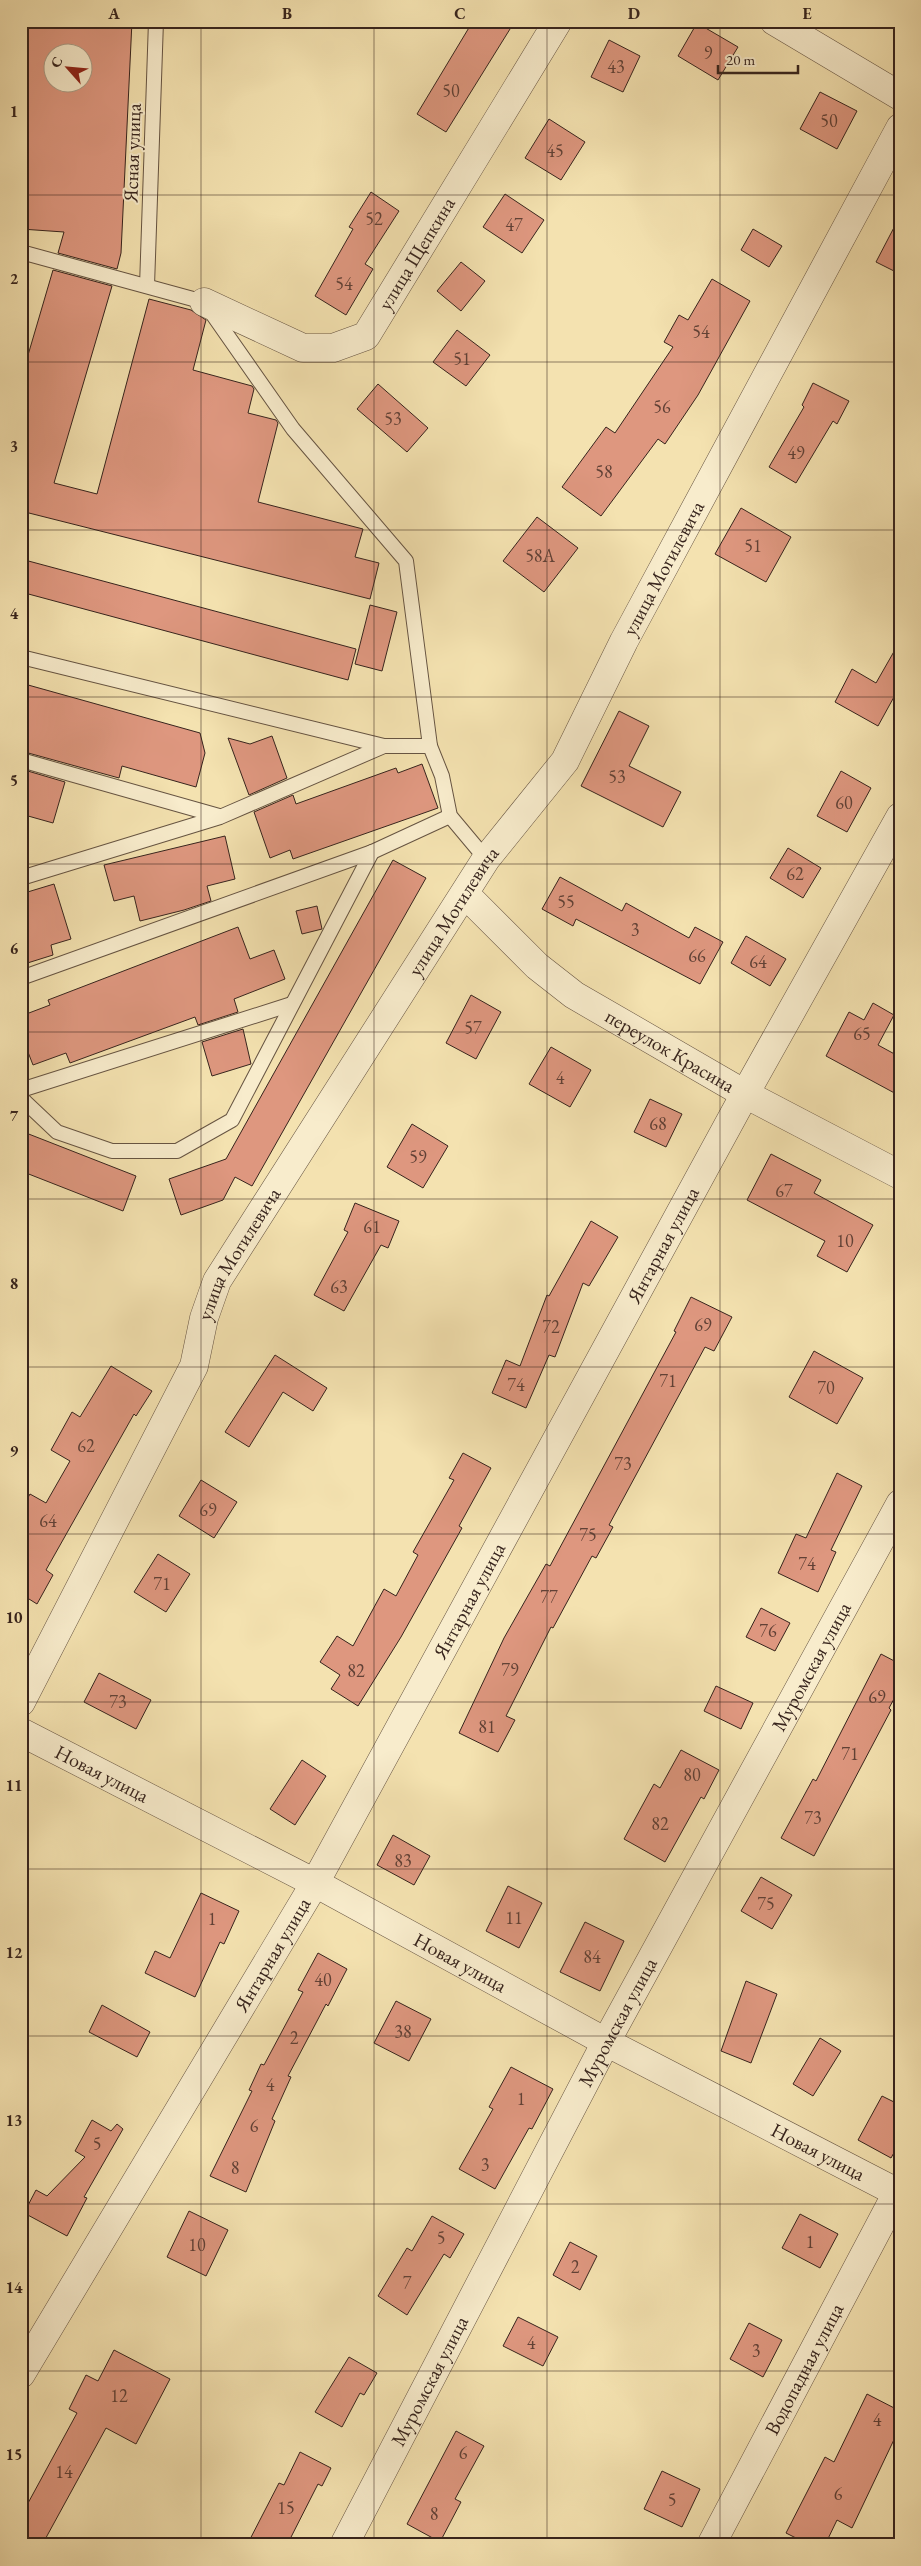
<svg xmlns="http://www.w3.org/2000/svg" width="921" height="2566" viewBox="0 0 921 2566" font-family="'EB Garamond',serif">
<style>
.building{fill:#de977f;stroke:#37241d;fill-rule:evenodd}
.lines{fill:none;stroke-linecap:round;stroke-linejoin:round}
.lane-casing{stroke:#665442;stroke-width:16}
.street-casing{stroke:#665442;stroke-width:29}
.lane{stroke:#f8eccc;stroke-width:14}
.street{stroke:#f8eccc;stroke-width:28}
.grid{fill:none;stroke:#37241d;stroke-width:1;stroke-opacity:0.55}
.labels{text-anchor:middle;dominant-baseline:central;stroke-width:4;stroke-linejoin:round;paint-order:stroke}
.number-label{font-size:18px;fill:#614136}
.street-label{font-size:20px;fill:#37241d;stroke:#f8eccc}
.neatline{fill:none;stroke:#37241d;stroke-width:2}
.grid-label{font-size:16px;text-anchor:middle;font-weight:bold;fill:#37241d}
</style>
<rect width="100%" height="100%" fill="#f4e2b0"/>
<filter id="stains"><feTurbulence type="fractalNoise" baseFrequency=".004" numOctaves="4"/><feColorMatrix values="0 0 0 0 .2 0 0 0 0 .09 0 0 0 0 .02 0 0 0 .5 -.17"/></filter>
<radialGradient id="worn" r=".72"><stop offset=".6" stop-color="#630" stop-opacity="0"/><stop offset="1" stop-color="#630" stop-opacity=".3"/></radialGradient>
<g class="building">
<path d="M21,21H132L121,253L117,269L58,253L64,232L21,229ZM52,52H82V82H52Z"/>
<polygon points="473,21 515,21 446,132 417,114"/>
<polygon points="697,23 738,47 718,80 678,56"/>
<polygon points="609,40 640,56 623,92 591,77"/>
<polygon points="820,92 857,111 837,149 800,129"/>
<polygon points="549,119 585,142 561,180 525,158"/>
<polygon points="371,192 399,211 365,264 373,269 346,315 315,296 353,229 349,227"/>
<polygon points="505,194 544,220 522,253 483,227"/>
<polygon points="900,216 900,274 876,262"/>
<polygon points="753,229 782,246 769,267 741,250"/>
<polygon points="461,262 485,281 461,311 437,291"/>
<polygon points="53,270 112,286 54,483 97,494 149,299 191,310 206,320 193,370 252,386 254,389 248,413 276,420 278,423 258,502 363,529 355,557 379,563 370,599 21,511 21,379"/>
<polygon points="712,279 750,301 698,395 665,444 658,439 601,516 562,487 606,427 615,433 673,347 664,342 679,315 688,320"/>
<polygon points="457,330 490,355 466,386 433,362"/>
<polygon points="813,383 849,401 837,424 833,421 796,483 769,467 804,407 802,405"/>
<polygon points="378,384 428,428 407,452 357,409"/>
<polygon points="741,508 791,537 766,582 715,554"/>
<polygon points="537,517 578,548 544,592 503,561"/>
<polygon points="21,559 356,649 348,680 21,592"/>
<polygon points="370,605 397,612 382,671 355,664"/>
<polygon points="900,641 900,686 878,726 835,702 852,669 876,683"/>
<polygon points="21,683 200,733 205,753 196,787 122,766 119,778 21,751"/>
<polygon points="619,711 649,726 629,766 681,792 663,827 581,786"/>
<polygon points="272,736 287,778 249,795 228,738 250,744"/>
<polygon points="422,764 438,808 293,859 290,850 270,858 254,812 293,795 296,804 396,768 398,773"/>
<polygon points="21,769 65,782 53,823 21,814"/>
<polygon points="841,771 871,788 847,832 817,816"/>
<polygon points="225,836 235,879 207,886 211,901 184,910 140,921 134,896 114,901 104,865"/>
<polygon points="788,848 821,868 803,898 770,878"/>
<polygon points="393,860 426,878 252,1186 235,1177 223,1200 181,1215 169,1179 226,1159"/>
<polygon points="560,877 622,911 626,903 689,938 695,927 723,942 700,984 576,919 573,926 542,909"/>
<polygon points="54,884 71,939 51,945 53,955 21,965 21,931 27,929 21,911 21,894"/>
<polygon points="317,906 322,929 302,934 296,911"/>
<polygon points="238,927 250,959 274,950 285,979 234,999 238,1012 198,1025 195,1017 70,1063 66,1053 33,1065 21,1034 21,1016 50,1005 48,1000"/>
<polygon points="746,936 786,959 770,986 731,963"/>
<polygon points="471,995 501,1012 476,1059 446,1043"/>
<polygon points="873,1003 894,1015 878,1045 900,1057 900,1096 826,1056 849,1012 864,1020"/>
<polygon points="243,1029 251,1064 212,1076 202,1042"/>
<polygon points="551,1047 591,1070 570,1107 529,1084"/>
<polygon points="650,1099 682,1114 666,1147 634,1132"/>
<polygon points="412,1124 448,1146 423,1188 387,1167"/>
<polygon points="21,1131 136,1176 123,1211 21,1171"/>
<polygon points="771,1154 821,1180 814,1193 873,1225 847,1272 817,1256 825,1241 747,1200"/>
<polygon points="355,1203 399,1221 388,1248 381,1245 344,1311 314,1295 348,1232 344,1230"/>
<polygon points="591,1221 618,1237 589,1286 583,1283 555,1357 549,1355 526,1408 492,1393 506,1360 520,1366 547,1295 549,1296"/>
<polygon points="691,1297 732,1317 714,1351 705,1347 609,1525 613,1527 596,1558 592,1556 553,1628 551,1627 506,1716 515,1720 498,1752 459,1733 504,1638 546,1564 550,1566 676,1332 674,1331"/>
<polygon points="814,1351 863,1378 837,1424 789,1397"/>
<polygon points="275,1355 327,1388 313,1411 283,1392 249,1447 225,1432"/>
<polygon points="111,1366 152,1391 136,1416 134,1414 46,1570 53,1575 37,1604 21,1594 21,1510 30,1494 46,1503 70,1461 51,1450 72,1412 80,1417"/>
<polygon points="463,1453 491,1468 459,1526 462,1528 401,1637 358,1706 331,1689 340,1675 320,1662 337,1636 353,1646 384,1589 396,1596 418,1555 413,1552 454,1480 449,1478"/>
<polygon points="837,1473 862,1486 831,1550 836,1552 818,1592 778,1573 796,1534 806,1538"/>
<polygon points="201,1480 237,1502 214,1538 179,1516"/>
<polygon points="158,1554 190,1574 166,1612 134,1592"/>
<polygon points="761,1608 790,1623 775,1651 746,1637"/>
<polygon points="881,1654 900,1664 900,1688 889,1708 891,1710 814,1856 781,1838 813,1779 816,1781"/>
<polygon points="99,1673 151,1700 136,1729 84,1702"/>
<polygon points="716,1686 753,1703 741,1729 704,1711"/>
<polygon points="681,1750 719,1770 704,1799 701,1797 665,1862 624,1839 654,1784 660,1788"/>
<polygon points="302,1760 326,1776 295,1825 270,1809"/>
<polygon points="393,1835 430,1856 414,1885 377,1865"/>
<polygon points="761,1877 792,1895 772,1929 741,1911"/>
<polygon points="508,1886 542,1903 519,1948 486,1931"/>
<polygon points="201,1893 239,1911 224,1944 220,1942 195,1997 145,1973 155,1951 170,1958"/>
<polygon points="585,1922 624,1941 600,1991 560,1972"/>
<polygon points="318,1953 347,1969 328,2006 326,2004 288,2076 291,2077 272,2119 275,2121 246,2192 210,2176 252,2091 249,2090 261,2064 264,2065 303,1992 298,1990"/>
<polygon points="746,1981 777,1994 751,2063 721,2051"/>
<polygon points="396,2001 431,2019 409,2061 374,2043"/>
<polygon points="102,2005 150,2032 137,2057 89,2032"/>
<polygon points="820,2038 841,2051 813,2096 793,2084"/>
<polygon points="511,2067 553,2089 532,2129 529,2128 495,2189 459,2169 493,2109 489,2107"/>
<polygon points="882,2096 900,2105 900,2142 891,2158 858,2140"/>
<polygon points="92,2120 111,2131 117,2124 123,2129 84,2197 87,2198 67,2236 24,2213 36,2190 47,2196 85,2157 75,2151"/>
<polygon points="189,2211 228,2230 206,2276 167,2257"/>
<polygon points="800,2214 838,2234 820,2268 782,2248"/>
<polygon points="432,2216 464,2234 450,2258 444,2254 407,2315 378,2296 407,2248 412,2251"/>
<polygon points="570,2242 597,2256 580,2290 553,2275"/>
<polygon points="518,2317 558,2337 543,2366 503,2346"/>
<polygon points="749,2323 782,2340 763,2377 730,2359"/>
<polygon points="114,2350 170,2379 136,2444 106,2428 42,2545 21,2545 21,2516 77,2413 69,2409 86,2375 98,2381"/>
<polygon points="349,2357 377,2373 364,2395 360,2393 342,2427 315,2412"/>
<polygon points="867,2394 900,2411 900,2427 852,2528 837,2520 825,2545 810,2545 786,2533 825,2457 834,2462"/>
<polygon points="456,2431 484,2446 455,2499 461,2502 440,2542 407,2524"/>
<polygon points="300,2452 331,2468 322,2486 318,2484 287,2545 247,2545 279,2483 284,2485"/>
<polygon points="662,2471 700,2489 682,2527 644,2509"/>
</g>
<g class="lines">
<defs>
<g id="lane">
<polyline points="21,252 204,302 293,429 406,561 430,746 442,776 450,816 486,859"/>
<polyline points="147,286 156,21"/>
<polyline points="21,657 384,746"/>
<polyline points="21,760 219,816"/>
<polyline points="21,878 220,817 384,746 430,746"/>
<polyline points="21,978 372,852 450,816"/>
<polyline points="21,1090 292,1004"/>
<polyline points="21,1098 57,1132 112,1151 177,1151 232,1120 372,852"/>
</g>
<g id="street">
<polyline points="774,21 900,96"/>
<path id="s1" d="M204,302L303,348H333L366,336L558,21"/>
<path id="s2" d="M465,894L537,966L574,995L745,1094L900,1175"/>
<path id="s3" d="M21,1702L194,1366L204,1318L217,1281L486,859L565,761L624,641L900,128"/>
<path id="s4" d="M21,1732L315,1883L606,2042L900,2194"/>
<path id="s5" d="M21,2374L315,1883L745,1094L900,817"/>
<path id="s6" d="M344,2545L606,2042L900,1504"/>
<path id="s7" d="M711,2545L900,2187"/>
</g>
</defs>
<use href="#lane" class="lane-casing"/>
<use href="#street" class="street-casing"/>
<use href="#lane" class="lane"/>
<use href="#street" class="street"/>
</g>
<path class="grid" d="M201,21V2545M374,21V2545M547,21V2545M720,21V2545M21,195H900M21,362H900M21,530H900M21,697H900M21,864H900M21,1032H900M21,1199H900M21,1367H900M21,1534H900M21,1702H900M21,1869H900M21,2036H900M21,2204H900M21,2371H900"/>
<g class="labels">
<g class="number-label">
<text x="708" y="52">9</text>
<text x="616" y="66">43</text>
<text x="451" y="90">50</text>
<text x="829" y="120">50</text>
<text x="555" y="150">45</text>
<text x="374" y="218">52</text>
<text x="514" y="224">47</text>
<text x="344" y="283">54</text>
<text x="701" y="331">54</text>
<text x="462" y="358">51</text>
<text x="662" y="406">56</text>
<text x="393" y="418">53</text>
<text x="796" y="452">49</text>
<text x="604" y="471">58</text>
<text x="753" y="545">51</text>
<text x="540" y="555">58А</text>
<text x="617" y="776">53</text>
<text x="844" y="802">60</text>
<text x="795" y="873">62</text>
<text x="566" y="901">55</text>
<text x="635" y="929">3</text>
<text x="697" y="955">66</text>
<text x="758" y="961">64</text>
<text x="473" y="1027">57</text>
<text x="862" y="1033">65</text>
<text x="560" y="1077">4</text>
<text x="658" y="1123">68</text>
<text x="418" y="1156">59</text>
<text x="784" y="1190">67</text>
<text x="372" y="1226">61</text>
<text x="845" y="1240">10</text>
<text x="339" y="1286">63</text>
<text x="703" y="1324">69</text>
<text x="551" y="1326">72</text>
<text x="668" y="1380">71</text>
<text x="516" y="1384">74</text>
<text x="826" y="1387">70</text>
<text x="86" y="1445">62</text>
<text x="623" y="1463">73</text>
<text x="208" y="1509">69</text>
<text x="48" y="1520">64</text>
<text x="588" y="1534">75</text>
<text x="807" y="1563">74</text>
<text x="162" y="1583">71</text>
<text x="549" y="1596">77</text>
<text x="768" y="1630">76</text>
<text x="510" y="1669">79</text>
<text x="356" y="1670">82</text>
<text x="877" y="1696">69</text>
<text x="118" y="1701">73</text>
<text x="487" y="1726">81</text>
<text x="850" y="1753">71</text>
<text x="692" y="1774">80</text>
<text x="813" y="1817">73</text>
<text x="660" y="1823">82</text>
<text x="403" y="1860">83</text>
<text x="766" y="1903">75</text>
<text x="514" y="1917">11</text>
<text x="212" y="1918">1</text>
<text x="592" y="1956">84</text>
<text x="323" y="1979">40</text>
<text x="403" y="2031">38</text>
<text x="294" y="2037">2</text>
<text x="270" y="2084">4</text>
<text x="521" y="2098">1</text>
<text x="254" y="2125">6</text>
<text x="97" y="2143">5</text>
<text x="485" y="2164">3</text>
<text x="235" y="2167">8</text>
<text x="441" y="2237">5</text>
<text x="810" y="2241">1</text>
<text x="197" y="2244">10</text>
<text x="575" y="2266">2</text>
<text x="407" y="2282">7</text>
<text x="531" y="2342">4</text>
<text x="756" y="2350">3</text>
<text x="119" y="2395">12</text>
<text x="877" y="2419">4</text>
<text x="463" y="2452">6</text>
<text x="64" y="2471">14</text>
<text x="838" y="2493">6</text>
<text x="672" y="2499">5</text>
<text x="286" y="2507">15</text>
<text x="434" y="2513">8</text>
</g>
<g class="street-label">
<text transform="translate(132 153) rotate(-88)">Ясная улица</text>
<text stroke="none"><textPath href="#s1" startOffset="271">улица Щепкина</textPath></text>
<text stroke="none"><textPath href="#s3" startOffset="1309">улица Могилевича</textPath></text>
<text stroke="none"><textPath href="#s3" startOffset="905">улица Могилевича</textPath></text>
<text stroke="none"><textPath href="#s2" startOffset="260">переулок Красина</textPath></text>
<text stroke="none"><textPath href="#s5" startOffset="1299">Янтарная улица</textPath></text>
<text stroke="none"><textPath href="#s3" startOffset="500">улица Могилевича</textPath></text>
<text stroke="none"><textPath href="#s5" startOffset="894">Янтарная улица</textPath></text>
<text stroke="none"><textPath href="#s6" startOffset="995">Муромская улица</textPath></text>
<text stroke="none"><textPath href="#s4" startOffset="91">Новая улица</textPath></text>
<text stroke="none"><textPath href="#s5" startOffset="489">Янтарная улица</textPath></text>
<text stroke="none"><textPath href="#s4" startOffset="496">Новая улица</textPath></text>
<text stroke="none"><textPath href="#s6" startOffset="590">Муромская улица</textPath></text>
<text stroke="none"><textPath href="#s4" startOffset="901">Новая улица</textPath></text>
<text stroke="none"><textPath href="#s7" startOffset="199">Водопадная улица</textPath></text>
<text stroke="none"><textPath href="#s6" startOffset="185">Муромская улица</textPath></text>
</g>
</g>
<rect width="921" height="2566" fill="none" stroke="#f4e2b0" stroke-width="55"/>
<g transform="translate(68 68) rotate(297)"><circle r="24" fill="#f8eccc" stroke="#ab9c86"/>
<path d="M0-4L9 19L0 12L-9 19Z" fill="#8f2418"/>
<text y="-8" font-size="14" font-weight="bold" text-anchor="middle" fill="#37241d">С</text>
</g>
<path d="M718 65v8h80v-8" fill="none" stroke="#37241d" stroke-width="2.5"/>
<text x="726" y="65" font-size="15" fill="#37241d" stroke="#f8eccc" stroke-width="4" paint-order="stroke">20 m</text>
<rect x="28" y="28" width="866" height="2510" class="neatline"/>
<g class="grid-label">
<text x="114" y="19">A</text>
<text x="287" y="19">B</text>
<text x="460" y="19">C</text>
<text x="634" y="19">D</text>
<text x="807" y="19">E</text>
<text x="14" y="117">1</text>
<text x="14" y="284">2</text>
<text x="14" y="452">3</text>
<text x="14" y="619">4</text>
<text x="14" y="786">5</text>
<text x="14" y="954">6</text>
<text x="14" y="1121">7</text>
<text x="14" y="1289">8</text>
<text x="14" y="1456">9</text>
<text x="14" y="1623">10</text>
<text x="14" y="1791">11</text>
<text x="14" y="1958">12</text>
<text x="14" y="2126">13</text>
<text x="14" y="2293">14</text>
<text x="14" y="2460">15</text>
</g>
<rect width="100%" height="100%" filter="url(#stains)"/>
<rect width="100%" height="100%" fill="url(#worn)"/>
</svg>
